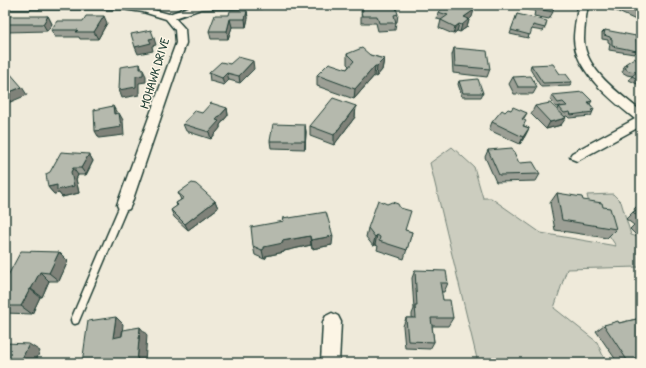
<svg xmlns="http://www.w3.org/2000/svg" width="646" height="368" viewBox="0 0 646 368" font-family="'Patrick Hand',sans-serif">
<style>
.green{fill:#cccdbf;stroke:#76857a}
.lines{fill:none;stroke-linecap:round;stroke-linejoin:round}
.service-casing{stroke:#1f3d34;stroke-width:3}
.minor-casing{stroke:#1f3d34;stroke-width:3}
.service{fill:#fcf5e5;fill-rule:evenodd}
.minor{fill:#fcf5e5;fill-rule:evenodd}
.wall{fill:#9c9f95;stroke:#1f3d34}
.shaded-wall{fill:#7f8279;stroke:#1f3d34}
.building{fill:#b5b9ad;stroke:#1f3d34}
.labels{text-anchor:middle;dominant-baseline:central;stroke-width:3;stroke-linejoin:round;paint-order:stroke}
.far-street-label{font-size:13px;fill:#1f3d34;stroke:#fcf5e5}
</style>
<rect width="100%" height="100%" fill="#efeada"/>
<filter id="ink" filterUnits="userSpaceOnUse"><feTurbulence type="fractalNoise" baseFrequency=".025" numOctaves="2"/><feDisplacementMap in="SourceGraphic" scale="8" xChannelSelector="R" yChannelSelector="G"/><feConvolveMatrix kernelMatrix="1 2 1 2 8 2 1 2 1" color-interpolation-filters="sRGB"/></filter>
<g filter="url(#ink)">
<polygon class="green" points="452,147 474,167 483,198 491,198 541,233 616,246 589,204 587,195 613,194 621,202 631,235 641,238 641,271 638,267 567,269 554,308 597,342 606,363 478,363 430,163"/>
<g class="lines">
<defs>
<polygon id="service" points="124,202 127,203 128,205 78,323 75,324 72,323 71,320 72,317 120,205 121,203"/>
<g id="minor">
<polygon points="5,5 135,5 169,14 194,5 266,5 261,8 201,9 175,18 185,29 186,43 131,205 129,209 124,211 119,209 117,205 176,43 175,30 166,19 143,12 122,9 5,9"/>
<path d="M578,5H588C586,16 584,28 584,39C584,69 620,94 641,111V126L577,161L572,159L570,156L572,153L635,119C612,100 575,72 574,39C574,28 577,16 578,5Z"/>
<polygon points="332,313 338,316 341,322 339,363 321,363 323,322 326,316"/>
</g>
</defs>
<use href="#service" class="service-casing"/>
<use href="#minor" class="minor-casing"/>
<use href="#service" class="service"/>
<use href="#minor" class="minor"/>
</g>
<g class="wall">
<polygon points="362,5 398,14 397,22 396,22 395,30 378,31 376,23 361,23 361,18"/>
<polygon points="448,5 472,17 469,20 467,27 460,32 457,31 453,34 439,28 441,20 437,19 438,12 447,8"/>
<polygon points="530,5 554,5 553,12 549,19 534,16 535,11 528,10"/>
<polygon points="608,5 638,5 641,6 641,18 636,20 616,11 607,9"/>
<polygon points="247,11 248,18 246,27 232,27 228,39 211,39 209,31 229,15"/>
<polygon points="517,14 545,28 543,31 531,29 528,38 510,34"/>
<polygon points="48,16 52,24 47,31 7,32 5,28 5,22"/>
<polygon points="107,23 98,39 80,39 79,37 55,37 51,30"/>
<polygon points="605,30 637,51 634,54 609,50 610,43 608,42 608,40 602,39 602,33"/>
<polygon points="454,48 490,69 487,77 453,73 452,55"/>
<polygon points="347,54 370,55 384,59 382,70 376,77 374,76 354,99 317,86 317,75 347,69 349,66 347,64"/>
<polygon points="641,62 641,86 629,80 632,76 627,75 622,72 624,68 623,67 625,64"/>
<polygon points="230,64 254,69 240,83 229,80 224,85 210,81 209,73"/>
<polygon points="531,65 560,74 572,82 570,86 541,87 530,69"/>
<polygon points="513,77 537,87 533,94 514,94 509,84"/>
<polygon points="459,81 483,93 481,97 462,97 458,84"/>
<polygon points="552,95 592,101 590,104 594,109 591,116 569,118 567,116 564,117 561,125 546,129 531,114 535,106 558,110 559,107 562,107 561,106 556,107 550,99"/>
<polygon points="356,106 355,117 334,145 310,136 310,126"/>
<polygon points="227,108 228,115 220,125 220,128 211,139 186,131 183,124 202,113"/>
<polygon points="511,110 527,113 523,120 524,126 529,128 525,136 520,144 489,130 492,122 505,112"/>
<polygon points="305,125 306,132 305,149 271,148 270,141"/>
<polygon points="488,150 519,163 540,174 536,181 496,182 485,157"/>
<polygon points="89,154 93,161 86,175 78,175 76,179 79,193 62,197 59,193 54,194 48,187"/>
<polygon points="641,168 641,183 637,173"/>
<polygon points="178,193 215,201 218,208 188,230 174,217 171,210 177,206 176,203 181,200"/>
<polygon points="557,193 603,207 616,229 607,238 555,230 550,203"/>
<polygon points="641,202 641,240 630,229 634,225 626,219 633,212 635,211 634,209"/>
<polygon points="289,218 332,245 312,249 311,245 284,251 284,252 266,256 266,258 264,259 255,255 253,246 284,221"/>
<polygon points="368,228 405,230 412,232 404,259 377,250 378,246 375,245 373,246 366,237"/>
<polygon points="68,261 59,281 49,281 42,297 40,297 32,314 5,313 5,281"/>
<polygon points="415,270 448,283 444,292 441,292 443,300 453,318 448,326 432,326 434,342 430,349 405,348 403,326 406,318 412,318 412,314 414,309 412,278"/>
<polygon points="641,318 641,363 618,363 596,331 604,325 619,323"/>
</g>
<g class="shaded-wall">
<polygon points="474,10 472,17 469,20 467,27 460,32 464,17"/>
<polygon points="247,11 248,18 246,27 245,19"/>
<polygon points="641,12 641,18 636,20 640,13"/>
<polygon points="48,16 52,24 47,31 43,24"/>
<polygon points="104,16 107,23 98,39 94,32"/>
<polygon points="230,19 232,27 228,39 227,31"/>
<polygon points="459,24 457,31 453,34 455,27"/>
<polygon points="154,38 156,45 152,46 153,51 138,54 135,47 149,39"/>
<polygon points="384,59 382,70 376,77 377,66"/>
<polygon points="253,61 254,69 240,83 239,76"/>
<polygon points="140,64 146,76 146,82 139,83 139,95 122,98 119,90 136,76 140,69"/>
<polygon points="375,66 374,76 354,99 355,89"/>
<polygon points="227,73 229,80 224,85 222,78"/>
<polygon points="22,87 27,95 8,103 5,99 5,94"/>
<polygon points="113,106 117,113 114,114"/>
<polygon points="356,106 355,117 334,145 334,135"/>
<polygon points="227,108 228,115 220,125 220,128 211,139 209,132 216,120"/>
<polygon points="119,113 123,120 124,135 99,138 95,131"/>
<polygon points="566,118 561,125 546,129 550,122"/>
<polygon points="305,125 306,132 305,149"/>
<polygon points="529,128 525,136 520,144 523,137"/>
<polygon points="89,154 93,161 86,175 81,168"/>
<polygon points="73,168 78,175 76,179 79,193 62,197 59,193 54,194 48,187 57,185 71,172"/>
<polygon points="215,201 218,208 188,230 185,224"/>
<polygon points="377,235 375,245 373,246 375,237"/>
<polygon points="310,236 311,245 284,251 284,252 266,256 266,258 264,259 262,250 264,247 282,241"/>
<polygon points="333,236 332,245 312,249 311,240"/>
<polygon points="59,252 68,261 59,281 49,273"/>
<polygon points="40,272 49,281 42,297 31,289"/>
<polygon points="30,289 40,297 32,314 21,306"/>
<polygon points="116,317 123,324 121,345 113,338"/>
<polygon points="140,327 147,335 145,363 137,363"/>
<polygon points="29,344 40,351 35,363 20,363"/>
</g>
<g class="building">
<polygon points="362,5 395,5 398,14 394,15 396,23 379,23 377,16 362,16 361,11 363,11"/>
<polygon points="448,5 461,5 474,10 464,17 469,19 462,25 459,24 455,27 441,20 448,15 438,12 443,8 446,9 450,6"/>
<polygon points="538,5 554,5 553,12 537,9"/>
<polygon points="624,5 638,5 641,6 641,12 640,13"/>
<polygon points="230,11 247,11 245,19 230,19 227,31 209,31 215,15 229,15"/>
<polygon points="517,14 547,21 545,28 533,25 530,35 511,30"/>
<polygon points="10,16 48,16 43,24 5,24 5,22"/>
<polygon points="86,16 104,16 94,32 76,32 78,30 51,30 57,21 83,21"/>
<polygon points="151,30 154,38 149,39 151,43 135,47 131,34"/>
<polygon points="605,30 636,36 637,51 612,46 612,39 610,38 610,37 604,35"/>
<polygon points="362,48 370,55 384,59 377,66 375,66 355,89 317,75 329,63 347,69 354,61 347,54"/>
<polygon points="454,48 487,51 490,69 455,66"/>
<polygon points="238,57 253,61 239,76 227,73 222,78 209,73 221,62 230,64"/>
<polygon points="634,58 641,62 641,81 632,76 637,72 629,71 625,68 627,64 625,64"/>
<polygon points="140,64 140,69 143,69 143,75 136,76 136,87 119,90 120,67"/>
<polygon points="553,64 560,74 566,74 572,82 543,83 531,65"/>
<polygon points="5,70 7,72 9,72 22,87 5,94"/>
<polygon points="531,76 537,87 518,87 513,77"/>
<polygon points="478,79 483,93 463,93 459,81"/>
<polygon points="583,92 592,101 588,102 594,109 591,110 593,112 571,115 570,112 564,113 559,107 567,106 563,102 558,103 552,95"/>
<polygon points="333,98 356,106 334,135 310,126"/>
<polygon points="211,103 227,108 216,120 219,121 209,132 183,124 195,111 202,113"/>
<polygon points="550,103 566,118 550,122 535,106"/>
<polygon points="113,106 114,114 119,113 121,127 95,131 94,110"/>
<polygon points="513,107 527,113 522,119 526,121 523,126 529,128 523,137 492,122 502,110 505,112 508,109 511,110"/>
<polygon points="273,124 305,125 305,141 270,141"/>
<polygon points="512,148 519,163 533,162 540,174 499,175 488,150"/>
<polygon points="61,152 89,154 81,168 73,168 71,172 74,186 57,190 57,185 48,187 46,174 50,172"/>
<polygon points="192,183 196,184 215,201 185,224 171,210 178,205 176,203 184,198 178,193"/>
<polygon points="557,193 582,197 583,200 602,203 603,207 610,208 616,229 562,220"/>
<polygon points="378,200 387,204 392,202 398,204 400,208 411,211 405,230 412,232 407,250 379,241 380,237 377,235 375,237 368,228"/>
<polygon points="641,208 641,219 633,212"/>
<polygon points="326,212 333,236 311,240 310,236 282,241 283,243 264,247 264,249 262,250 253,246 251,227 284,221 283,218 289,217 289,218"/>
<polygon points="641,220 641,226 637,223"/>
<polygon points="21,251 59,252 49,273 40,272 31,289 30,289 21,306 5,306 5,281"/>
<polygon points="415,270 446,271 448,283 440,283 443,300 450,300 453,318 431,318 434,342 408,341 406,318 416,318 415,306 417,306"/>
<polygon points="116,317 113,338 122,336 123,330 140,327 137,363 82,363 88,321"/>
<polygon points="641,318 641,362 629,363 604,325 618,321 619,323"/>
<polygon points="5,343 29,344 20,363 5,363"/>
</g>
</g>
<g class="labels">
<g class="far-street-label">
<text transform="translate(154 73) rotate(-73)">MOHAWK DRIVE</text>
</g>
</g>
<rect width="646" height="368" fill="none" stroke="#fcf5e5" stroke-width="20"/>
<rect x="10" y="10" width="626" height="348" fill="none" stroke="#1f3d34" stroke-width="1.5" filter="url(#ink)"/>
</svg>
